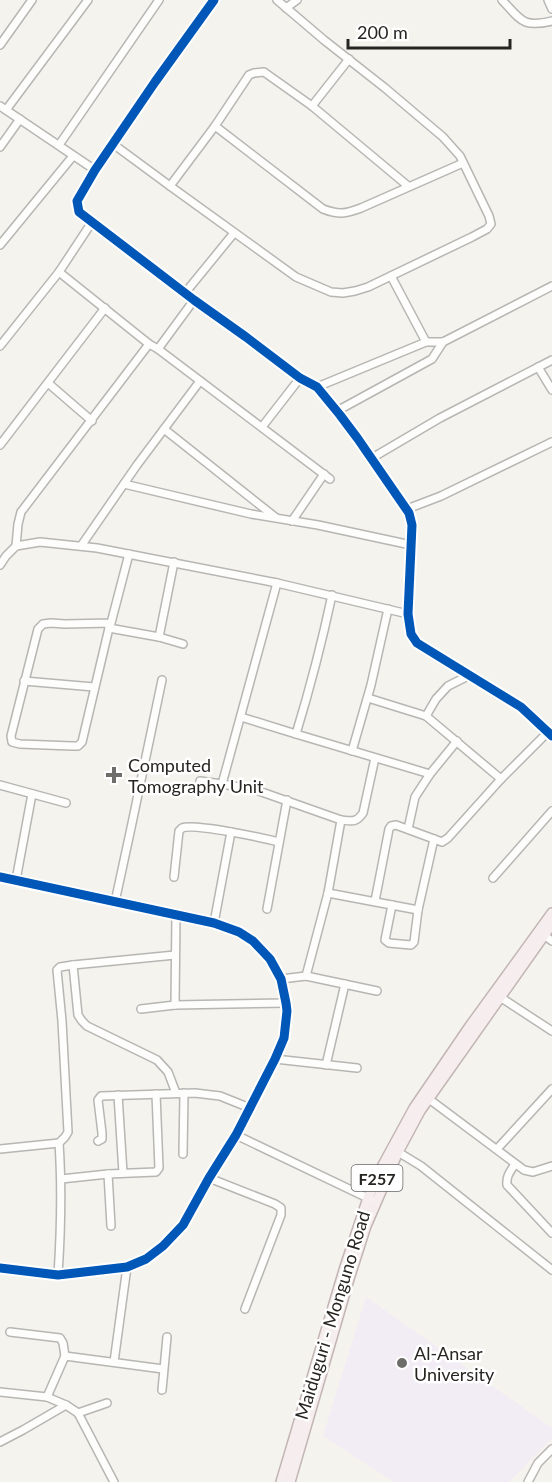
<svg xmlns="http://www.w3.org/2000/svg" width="552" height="1482" viewBox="0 0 552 1482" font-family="Lato,sans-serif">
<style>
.education{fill:#f2ecf5}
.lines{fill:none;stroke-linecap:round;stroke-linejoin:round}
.minor-casing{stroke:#b8b6b3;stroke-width:10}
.major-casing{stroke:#c2b5b4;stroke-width:12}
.minor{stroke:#fdfdfc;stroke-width:7}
.major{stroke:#f6eeee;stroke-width:9}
.cycleway-casing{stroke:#fff;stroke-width:13}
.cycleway{stroke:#0057b8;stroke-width:9}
.poi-dot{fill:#6f6d69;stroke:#fff;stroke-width:2}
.labels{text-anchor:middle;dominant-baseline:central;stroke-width:5;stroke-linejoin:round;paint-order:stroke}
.shield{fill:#fff;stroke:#686664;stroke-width:1.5}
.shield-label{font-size:16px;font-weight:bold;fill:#272521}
.poi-label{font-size:18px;fill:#272521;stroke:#fff;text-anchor:start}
.street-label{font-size:18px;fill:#272521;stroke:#fff}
</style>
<rect width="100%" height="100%" fill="#f4f3ee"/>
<polygon class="education" points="366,1297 552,1428 552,1438 509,1482 394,1482 323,1436"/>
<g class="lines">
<defs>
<g id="minor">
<polyline points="214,0 155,82 95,170 77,201 79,212 194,300 246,337 300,378 317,387 340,415 358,439 409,513 412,525 408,614 411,634 417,643 521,707 552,736"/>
<path d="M502,0C521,20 522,28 552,21"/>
<polyline points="548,0 552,9"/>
<polyline points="286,8 297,0"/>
<polyline points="0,45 32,0"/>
<polyline points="0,106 95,170"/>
<polyline points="312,106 349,59"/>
<polyline points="6,110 88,0"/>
<path d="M215,126L323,209C339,215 345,214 361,208L463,163"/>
<polyline points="113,144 170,186 296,277 331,292 343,293 355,291 368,287 472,237 487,229 491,224 489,216 460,156 443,137 385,88 324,40 277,0"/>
<polyline points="59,145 159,0"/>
<polyline points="0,147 20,119"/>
<polyline points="170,186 215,126 249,75 254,73 264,72 312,106 408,186"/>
<polyline points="0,245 73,156"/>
<polyline points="59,272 149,344 158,349 330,479"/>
<polyline points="391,276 426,342"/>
<polyline points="185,293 234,233"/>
<polyline points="0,346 59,272 92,222"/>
<polyline points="158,349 194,300"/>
<polyline points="538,367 552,390"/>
<polyline points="48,383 92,421"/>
<polyline points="317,387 426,342 443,342 552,286"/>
<polyline points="337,411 432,359 443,342"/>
<polyline points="262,427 300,378"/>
<polyline points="164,429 275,517"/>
<polyline points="0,445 105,308"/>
<polyline points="372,458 440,418 552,360"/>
<polyline points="124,484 251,514 318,525 411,545"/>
<polyline points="407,509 441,496 552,442"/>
<polyline points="292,521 324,474"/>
<polyline points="16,546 18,524 21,512 149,344"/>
<polyline points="81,546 137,465 200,381"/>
<polyline points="0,565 6,556 16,546 40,542 97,548 277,583 408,614"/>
<polyline points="111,623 65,624 51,623 43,624 38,629 11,736 12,742 20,744 72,746 78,746 82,742 109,628 111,623 129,554"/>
<polyline points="109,628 159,637 183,644"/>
<polyline points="159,637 174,562"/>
<polyline points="24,681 94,687"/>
<polyline points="368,698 426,716 501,779"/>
<polyline points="426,716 436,699 448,686 470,675"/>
<polyline points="241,717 296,734 430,774"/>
<path d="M296,734C310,688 322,642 332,595"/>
<polyline points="352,751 371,685 388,609"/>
<path d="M200,781L222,784L256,790L341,820C352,821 356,823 363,813L375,758"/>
<polyline points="222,784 277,583"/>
<polyline points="0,785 66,803"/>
<polyline points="408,829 415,797 430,774 457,741"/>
<polyline points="0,877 214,923 239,932 253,941 270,959 281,979 286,1003 287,1011 284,1038 275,1059 236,1135 209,1178 183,1225 163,1246 146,1259 127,1267 58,1275 0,1268"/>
<path d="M174,877L179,831C180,830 181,829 182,828C194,823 263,838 279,842"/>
<polyline points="493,878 552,811"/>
<polyline points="16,880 32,794"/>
<polyline points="328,893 418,910"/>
<polyline points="375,901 389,829 391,826 396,825 442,842 448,838 501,779 548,732"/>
<polyline points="115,902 131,828 162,680"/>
<polyline points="392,905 385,940 389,943 411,945 414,942 418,910 434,839"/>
<polyline points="267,909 287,800"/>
<polyline points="214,923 231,832"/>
<polyline points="544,935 552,941"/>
<polyline points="73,965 78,1015 82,1021 87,1026 157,1060 168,1072 176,1093"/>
<polyline points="306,976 328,893 341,820"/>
<polyline points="281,979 306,976 377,991"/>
<polyline points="500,997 552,1031"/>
<polyline points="175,1005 176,914"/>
<polyline points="141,1009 175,1005 286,1003"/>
<polyline points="275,1059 357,1068"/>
<polyline points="326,1065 345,984"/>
<polyline points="118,1095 123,1173"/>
<polyline points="429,1099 524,1170 533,1172 552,1166"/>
<polyline points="236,1135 372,1200"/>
<polyline points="98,1141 102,1139 102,1133 98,1100 101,1096 195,1093 220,1096 250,1108"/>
<polyline points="0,1149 59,1143 65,1137 68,1132 62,1021 57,970 60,967 73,965 175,955"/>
<polyline points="497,1149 552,1089"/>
<polyline points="398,1152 421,1166 552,1270"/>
<polyline points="183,1154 184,1093"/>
<path d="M515,1164C510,1172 506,1176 507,1185L552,1233"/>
<polyline points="108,1174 111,1226"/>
<polyline points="209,1178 275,1204 281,1208 281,1215 245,1309"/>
<polyline points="61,1179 108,1174 156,1172 159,1168 156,1094"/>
<path d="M58,1275C61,1230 62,1187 59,1143"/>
<polyline points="10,1332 60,1338 63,1343 65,1356"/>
<polyline points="114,1362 127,1267"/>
<polyline points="162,1390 167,1337"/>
<polyline points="0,1392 47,1397 66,1405 78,1413 114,1482"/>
<polyline points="47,1397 65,1356 163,1369"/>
<polyline points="78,1413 107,1403"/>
<polyline points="0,1442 23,1430 66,1405"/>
<polyline points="528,1482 538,1463 552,1449"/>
</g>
<g id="major">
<polyline points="281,1482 344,1270 368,1198 383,1165 414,1108 470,1026 552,913"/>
<polyline points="290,1482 349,1279 366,1226 398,1152 420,1111 552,924"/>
</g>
</defs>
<use href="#minor" class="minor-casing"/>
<use href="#major" class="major-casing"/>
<use href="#minor" class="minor"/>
<use href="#major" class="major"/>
<defs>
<g id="cycleway">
<polyline points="214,0 155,82 95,170 77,201 79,212 194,300 246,337 300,378 317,387 340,415 358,439 409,513 412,525 408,614 411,634 417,643 521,707 552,736"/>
<polyline points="0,877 214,923 239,932 253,941 270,959 281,979 286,1003 287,1011 284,1038 275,1059 236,1135 209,1178 183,1225 163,1246 146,1259 127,1267 58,1275 0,1268"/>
</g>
</defs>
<use href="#cycleway" class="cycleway-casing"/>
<use href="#cycleway" class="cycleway"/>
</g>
<g class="poi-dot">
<path d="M111 766h6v6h6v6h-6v6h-6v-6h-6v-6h6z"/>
<circle cx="402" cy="1363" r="6"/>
</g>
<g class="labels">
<rect class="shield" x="351.5" y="1165" width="51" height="26" rx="4.5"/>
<g class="shield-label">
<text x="377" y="1178">F257</text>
</g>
<g class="poi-label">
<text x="128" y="765">Computed<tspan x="128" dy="21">Tomography Unit</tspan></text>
<text x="414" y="1353">Al-Ansar<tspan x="414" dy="21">University</tspan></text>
</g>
<g class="street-label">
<text transform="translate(332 1315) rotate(-73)">Maiduguri - Monguno Road</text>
</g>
</g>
<path d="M348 39v9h162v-9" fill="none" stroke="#272521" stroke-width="3"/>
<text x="357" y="39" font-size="18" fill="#272521" stroke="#ffffff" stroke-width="4.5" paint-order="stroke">200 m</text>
</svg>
